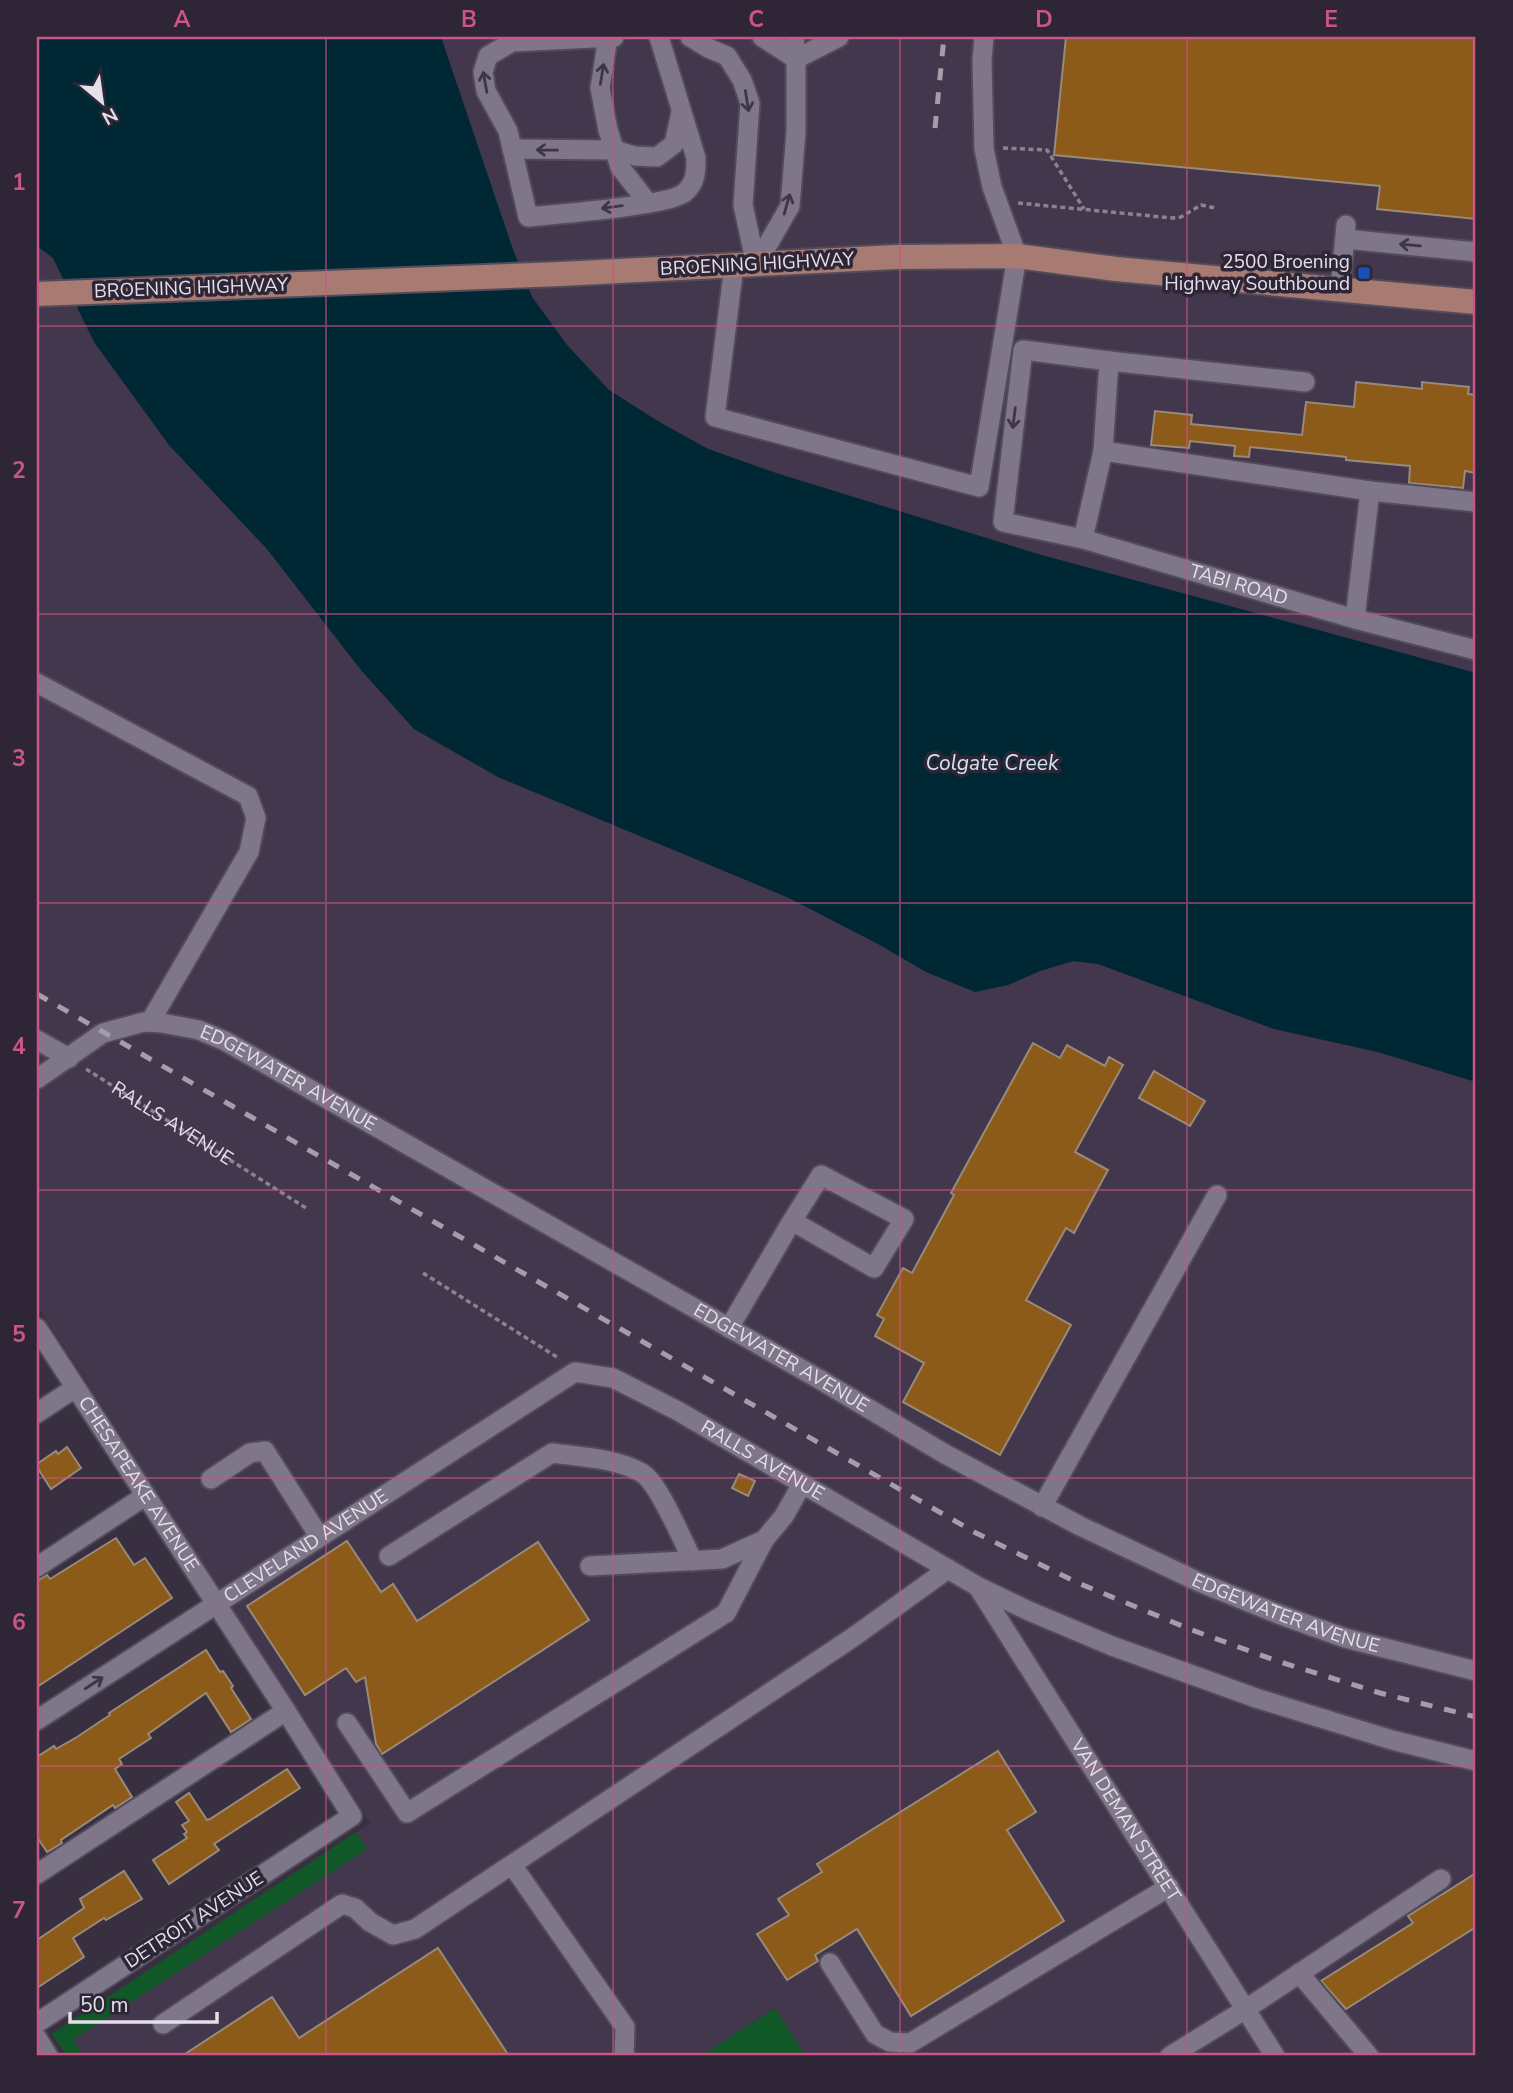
<svg xmlns="http://www.w3.org/2000/svg" width="1513" height="2093" viewBox="0 0 1513 2093" font-family="'Nunito Sans',sans-serif">
<style>
.built{fill:#42374d}
.green{fill:#105828}
.water{fill:#002734}
.building{fill:#8c5a19;stroke:#998a79;stroke-width:2}
.lines{fill:none;stroke-linecap:round;stroke-linejoin:round}
.minor-casing{stroke:#524c5a;stroke-width:23}
.major-casing{stroke:#524c5a;stroke-width:28}
.path{stroke:#8a8491;stroke-width:3.5;stroke-dasharray:5 3.5;stroke-linecap:butt}
.minor{stroke:#7f7689;stroke-width:19}
.major{stroke:#a77a72;stroke-width:24}
.rail{stroke:#a39eaa;stroke-width:5;stroke-dasharray:12 12;stroke-linecap:butt}
.oneway{stroke:#3e3647}
.grid{fill:none;stroke:#cc5486;stroke-width:2;stroke-opacity:0.55}
.transit-dot{fill:#1a4fb4;stroke:#2e2636;stroke-width:2.5}
.labels{text-anchor:middle;dominant-baseline:central;stroke-width:7;stroke-linejoin:round;paint-order:stroke}
.poi-label{font-size:19px;fill:#e4e0ea;stroke:#2e2636;text-anchor:end}
.street-label{font-size:19px;fill:#e4e0ea;stroke:#2e2636}
.water-label{font-size:21px;font-style:italic;fill:#cde7f2;stroke:#2e2636}
.neatline{fill:none;stroke:#cc5486;stroke-width:2.5}
.grid-label{font-size:23px;text-anchor:middle;font-weight:bold;fill:#cc5486}
</style>
<rect width="100%" height="100%" fill="#383040"/>
<g class="built">
<polygon points="441,37 1476,37 1476,673 1038,554 776,473 708,449 656,420 609,390 567,345 532,297 512,247"/>
<polygon points="37,246 53,258 94,342 169,445 267,549 361,670 414,729 498,777 789,898 880,945 926,972 1040,971 1074,961 1098,964 1274,1029 1378,1052 1476,1082 1476,2056 806,2056 774,2008 701,2056 67,2056 52,2034 370,1823 37,1305"/>
</g>
<g class="green">
<polygon points="356,1832 367,1849 73,2040 84,2056 67,2056 52,2034"/>
<polygon points="775,2008 806,2056 701,2056"/>
</g>
<polygon class="water" points="37,37 441,37 512,247 532,297 567,345 609,390 656,420 708,449 776,473 1038,554 1476,673 1476,1082 1378,1052 1274,1029 1098,964 1073,961 1040,971 1008,985 975,992 926,972 880,945 789,898 498,777 414,729 361,670 267,549 169,445 94,342 53,258 37,246"/>
<g class="building">
<polygon points="1066,37 1476,37 1476,219 1377,209 1380,186 1054,155"/>
<polygon points="1356,382 1422,389 1422,382 1469,387 1468,394 1476,395 1476,473 1465,471 1463,488 1409,483 1410,466 1346,460 1346,457 1250,447 1249,457 1234,456 1235,446 1190,441 1189,448 1151,445 1155,411 1192,415 1191,424 1302,435 1306,402 1354,407"/>
<polygon points="1033,1043 1060,1058 1067,1045 1105,1066 1109,1057 1123,1065 1075,1152 1108,1170 1074,1233 1066,1228 1026,1300 1071,1325 1000,1455 903,1402 924,1363 875,1336 884,1319 877,1315 903,1268 912,1273 954,1195 951,1193"/>
<polygon points="1154,1071 1205,1101 1190,1126 1139,1098"/>
<polygon points="67,1447 81,1468 51,1489 37,1467 37,1464 56,1451 58,1454"/>
<polygon points="739,1474 755,1481 748,1496 732,1488"/>
<polygon points="116,1538 134,1565 145,1558 172,1598 37,1687 37,1581 47,1575 50,1579"/>
<polygon points="347,1541 381,1592 393,1584 417,1621 538,1542 589,1620 382,1754 376,1744 365,1677 356,1682 346,1668 305,1695 247,1606"/>
<polygon points="206,1650 220,1672 223,1671 233,1686 231,1688 251,1719 231,1732 206,1693 148,1734 151,1738 119,1759 122,1764 115,1769 132,1797 115,1808 113,1805 61,1840 62,1843 47,1852 37,1837 37,1757 54,1746 56,1749 77,1737 110,1715 109,1713"/>
<polygon points="998,1751 1036,1812 1007,1830 1064,1921 911,2016 857,1929 815,1955 818,1961 787,1980 757,1934 789,1915 778,1899 822,1872 817,1864"/>
<polygon points="287,1769 300,1788 214,1844 219,1850 169,1884 153,1860 187,1838 184,1834 187,1832 182,1825 189,1821 176,1802 189,1793 207,1820 210,1819"/>
<polygon points="124,1871 142,1899 106,1920 104,1918 73,1938 84,1957 37,1988 37,1940 84,1908 80,1899"/>
<polygon points="1476,1873 1476,1927 1346,2009 1321,1981 1413,1923 1408,1916"/>
<polygon points="438,1948 509,2056 182,2056 272,1997 299,2038"/>
</g>
<g class="lines">
<defs>
<g id="minor">
<polyline points="608,37 600,88 608,130 620,167 648,203"/>
<path d="M614,37L512,42L488,56L483,72L486,91L508,131L528,217C555,214 668,206 684,193C696,183 696,172 696,158L659,37"/>
<polyline points="690,37 708,48 727,56 742,80 750,103 743,205 756,265"/>
<polyline points="762,37 796,59"/>
<polyline points="796,59 839,37"/>
<polyline points="512,149 615,150 635,156 657,157 674,144 681,112"/>
<polyline points="1345,239 1476,252"/>
<polyline points="756,265 790,206 796,132 796,59 794,37"/>
<polyline points="734,266 715,417 979,487 1017,256 992,187 984,149 982,60 984,37"/>
<polyline points="1340,289 1346,225"/>
<path id="s2" d="M1109,361L1023,350L1003,522L1083,539L1355,619L1476,650"/>
<polyline points="1103,451 1109,361 1305,382"/>
<polyline points="1370,491 1476,502"/>
<polyline points="1083,539 1103,451 1370,491 1355,619"/>
<polyline points="37,683 248,796 256,818 249,852 150,1022"/>
<polyline points="37,1040 69,1058"/>
<path id="s3" d="M37,1079L103,1033L144,1022L162,1023L199,1030L225,1041L271,1067L819,1379L945,1454L1080,1526L1199,1582L1278,1614L1345,1638L1476,1671"/>
<path id="s4" d="M37,1328L286,1711L352,1816L37,2023"/>
<polyline points="729,1328 792,1221 821,1175 904,1219 874,1268 792,1221"/>
<polyline points="37,1413 75,1388"/>
<polyline points="211,1479 250,1453 265,1451 319,1536"/>
<polyline points="1042,1507 1217,1195"/>
<path d="M389,1556L552,1453C580,1457 617,1458 642,1473C659,1483 683,1542 693,1561"/>
<polyline points="590,1566 722,1559 764,1540 784,1516 802,1484"/>
<polyline points="37,1567 145,1496"/>
<path id="s5" d="M978,1587L1275,2056"/>
<path id="s6" d="M37,1720L575,1372L613,1378L678,1411L977,1586L1029,1611L1112,1646L1256,1698L1392,1740L1476,1761"/>
<polyline points="347,1723 407,1813 726,1613 764,1540"/>
<polyline points="512,1865 625,2027 624,2056"/>
<polyline points="37,1874 286,1711"/>
<polyline points="830,1963 875,2034 890,2042 910,2043 1169,1887"/>
<polyline points="1299,1973 1369,2056"/>
<polyline points="163,2024 342,1904 355,1908 370,1922 393,1935 415,1929 852,1638 948,1569"/>
<polyline points="37,2038 48,2056"/>
<polyline points="1170,2056 1246,2009 1441,1879"/>
</g>
<polyline id="major" points="37,294 560,274 896,257 1017,256 1116,269 1476,302"/>
</defs>
<use href="#minor" class="minor-casing"/>
<use href="#major" class="major-casing"/>
<g class="path">
<polyline points="1003,148 1047,150 1084,209"/>
<polyline points="1018,203 1172,218 1181,217 1201,205 1215,208"/>
<path id="s1" d="M86,1069L306,1208"/>
<polyline points="423,1273 560,1359"/>
</g>
<use href="#minor" class="minor"/>
<use href="#major" class="major"/>
<g class="rail">
<polyline points="935,128 944,37"/>
<polyline points="37,994 976,1533 1078,1583 1192,1630 1277,1661 1380,1693 1476,1717"/>
</g>
</g>
<defs><path id="oneway-shaft" d="M-6 0H5M1.5-3L5.5 0L1.5 3" fill="none" stroke-width="1.6" stroke-linecap="round" stroke-linejoin="round" transform="scale(1.75)"/></defs>
<g class="oneway">
<use href="#oneway-shaft" transform="translate(602 74) rotate(-81)"/>
<use href="#oneway-shaft" transform="translate(485 82) rotate(-100)"/>
<use href="#oneway-shaft" transform="translate(747 101) rotate(81)"/>
<use href="#oneway-shaft" transform="translate(547 150) rotate(-179)"/>
<use href="#oneway-shaft" transform="translate(787 204) rotate(-74)"/>
<use href="#oneway-shaft" transform="translate(612 207) rotate(173)"/>
<use href="#oneway-shaft" transform="translate(1410 245) rotate(-175)"/>
<use href="#oneway-shaft" transform="translate(1014 418) rotate(97)"/>
<use href="#oneway-shaft" transform="translate(94 1683) rotate(-33)"/>
</g>
<path class="grid" d="M326,37V2056M613,37V2056M900,37V2056M1187,37V2056M37,326H1476M37,614H1476M37,903H1476M37,1190H1476M37,1478H1476M37,1766H1476"/>
<rect class="transit-dot" x="1357" y="266" width="14" height="14" rx="3.5"/>
<g class="labels">
<g class="poi-label">
<text x="1350" y="262">2500 Broening<tspan x="1350" dy="22">Highway Southbound</tspan></text>
</g>
<g class="street-label">
<text transform="translate(757 264) rotate(-3)">BROENING HIGHWAY</text>
<text transform="translate(191 288) rotate(-2)">BROENING HIGHWAY</text>
<text stroke="none"><textPath href="#s2" startOffset="504">TABI ROAD</textPath></text>
<text stroke="none"><textPath href="#s3" startOffset="280">EDGEWATER AVENUE</textPath></text>
<text stroke="none"><textPath href="#s1" startOffset="102">RALLS AVENUE</textPath></text>
<text stroke="none"><textPath href="#s3" startOffset="847">EDGEWATER AVENUE</textPath></text>
<text stroke="none"><textPath href="#s6" startOffset="850">RALLS AVENUE</textPath></text>
<text stroke="none"><textPath href="#s4" startOffset="186">CHESAPEAKE AVENUE</textPath></text>
<text stroke="none"><textPath href="#s6" startOffset="320">CLEVELAND AVENUE</textPath></text>
<text stroke="none"><textPath href="#s3" startOffset="1414">EDGEWATER AVENUE</textPath></text>
<text stroke="none"><textPath href="#s5" startOffset="276">VAN DEMAN STREET</textPath></text>
<text transform="translate(194 1920) rotate(-33)">DETROIT AVENUE</text>
</g>
<g class="water-label">
<text x="992" y="763">Colgate Creek</text>
</g>
</g>
<rect width="1513" height="2093" fill="none" stroke="#2e2636" stroke-width="77"/>
<g transform="translate(102 102) rotate(151)" stroke="#2e2636" stroke-width="5" paint-order="stroke">
<path d="M0-5L12 26L0 18L-12 26Z" fill="#e4e0ea"/>
<text y="-10" font-size="19" font-weight="bold" text-anchor="middle" fill="#e4e0ea">N</text>
</g>
<path d="M70 2012v10h147v-10" fill="none" stroke="#e4e0ea" stroke-width="3.5"/>
<text x="80" y="2012" font-size="21" fill="#e4e0ea" stroke="#2e2636" stroke-width="5" paint-order="stroke">50 m</text>
<rect x="38" y="38" width="1436" height="2016" class="neatline"/>
<g class="grid-label">
<text x="182" y="27">A</text>
<text x="469" y="27">B</text>
<text x="756" y="27">C</text>
<text x="1044" y="27">D</text>
<text x="1331" y="27">E</text>
<text x="19" y="190">1</text>
<text x="19" y="478">2</text>
<text x="19" y="766">3</text>
<text x="19" y="1054">4</text>
<text x="19" y="1342">5</text>
<text x="19" y="1630">6</text>
<text x="19" y="1918">7</text>
</g>
</svg>
